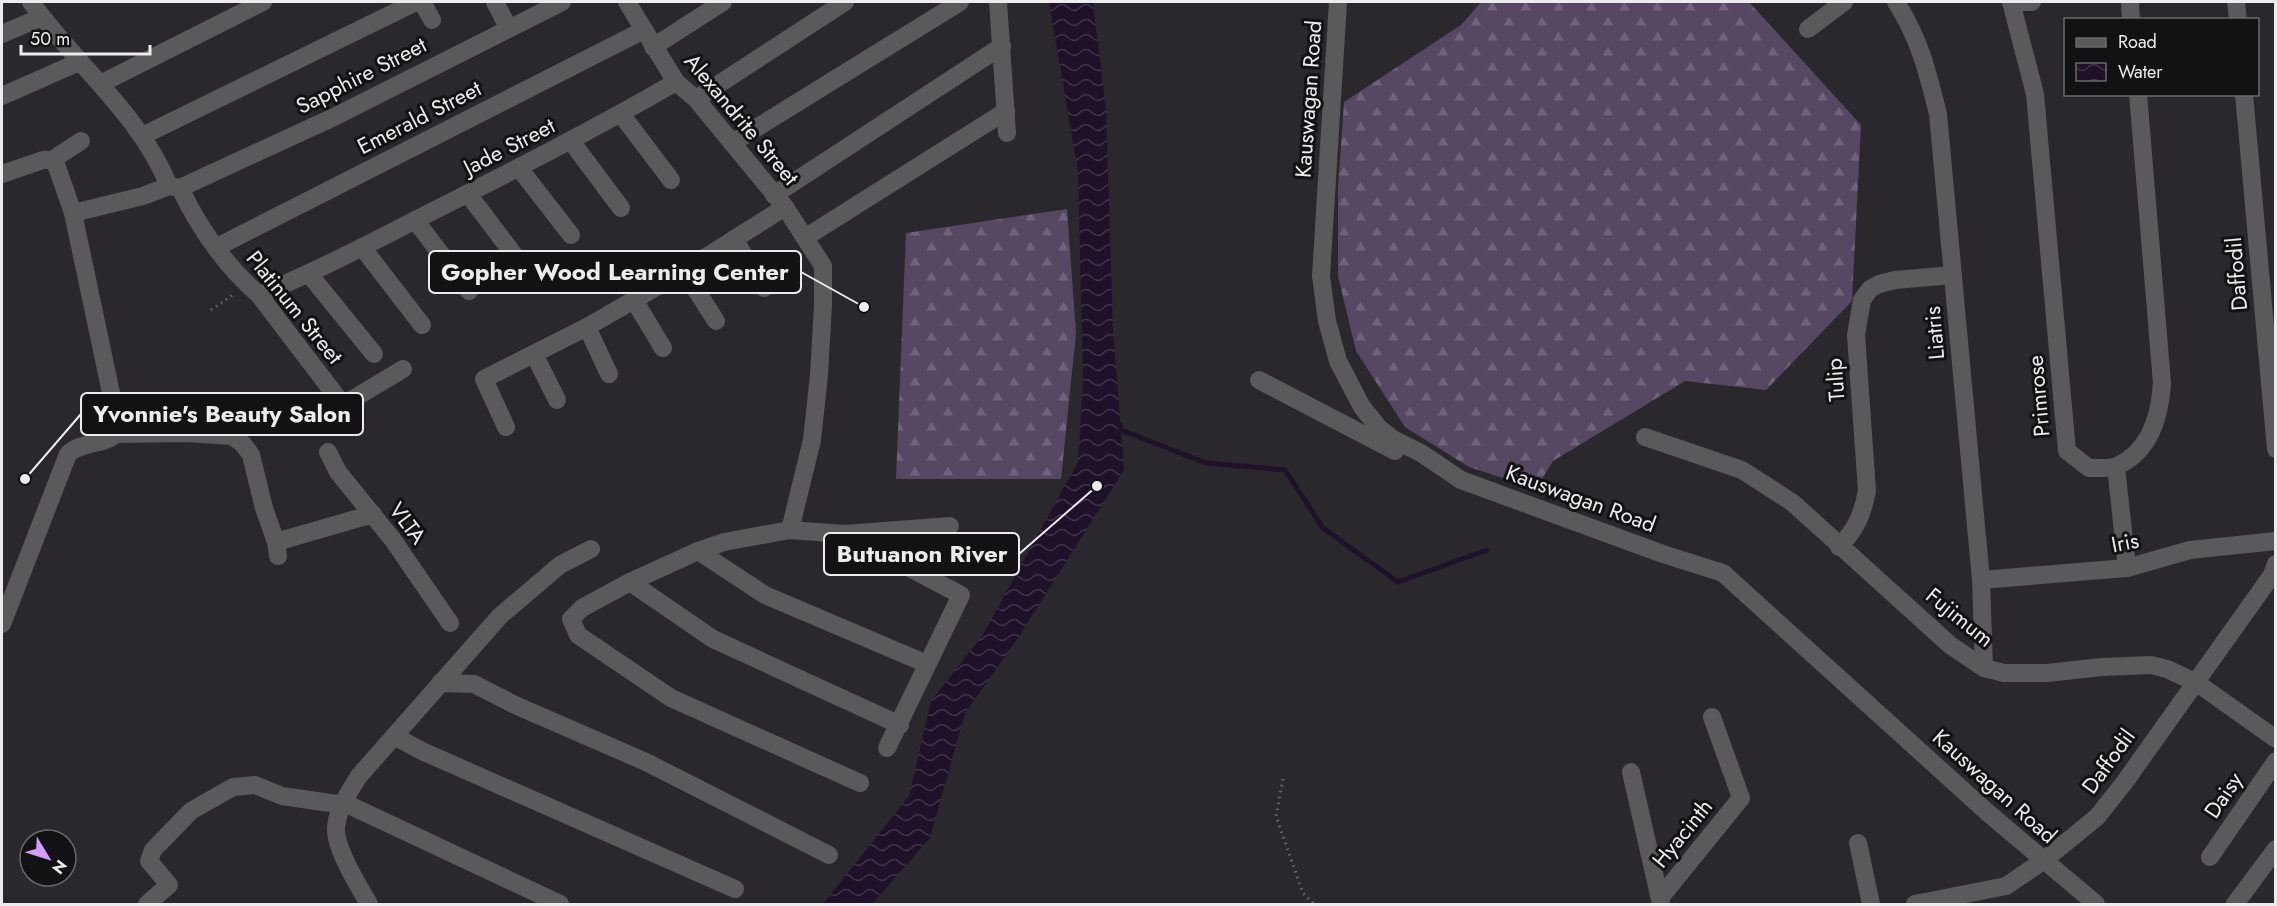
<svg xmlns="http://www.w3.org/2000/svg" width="2277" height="906" viewBox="0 0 2277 906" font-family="Jost,sans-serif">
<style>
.forest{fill:url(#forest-firs)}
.water{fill:url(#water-waves)}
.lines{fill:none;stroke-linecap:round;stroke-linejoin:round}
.stream{stroke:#1e1129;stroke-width:5}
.path{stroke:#6a686c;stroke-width:3;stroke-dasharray:1.5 4.5;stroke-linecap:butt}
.minor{stroke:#5a595c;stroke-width:18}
.labels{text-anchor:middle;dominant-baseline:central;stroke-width:6;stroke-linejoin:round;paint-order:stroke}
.street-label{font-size:22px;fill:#edebee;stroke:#121113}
.leader{fill:none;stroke:#edebee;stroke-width:2}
.callout-dot{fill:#edebee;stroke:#121113;stroke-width:2}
.callout{fill:#121113;stroke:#edebee;stroke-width:2}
.callout-label{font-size:24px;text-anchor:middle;font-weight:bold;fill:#edebee}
</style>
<defs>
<pattern id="forest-firs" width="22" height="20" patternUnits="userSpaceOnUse" patternTransform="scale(1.5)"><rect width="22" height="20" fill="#564763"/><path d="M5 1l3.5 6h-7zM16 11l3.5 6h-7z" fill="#6f627a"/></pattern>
<pattern id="water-waves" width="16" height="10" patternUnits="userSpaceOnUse" patternTransform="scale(1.5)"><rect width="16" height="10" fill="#1e1129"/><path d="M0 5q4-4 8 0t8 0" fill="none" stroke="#3f3448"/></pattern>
</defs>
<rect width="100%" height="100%" fill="#2a282c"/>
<g class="forest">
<polygon points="1481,2 1749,2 1861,125 1852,301 1766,390 1685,381 1553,461 1536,489 1469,467 1405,427 1356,351 1338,276 1338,187 1344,102 1461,25"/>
<polygon points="1067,209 1076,333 1061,479 896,479 906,233"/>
</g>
<polygon class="water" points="1049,2 1093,2 1106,112 1113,328 1124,470 1018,638 965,713 930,838 872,904 823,904 909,796 931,701 982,636 1078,462 1083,382 1078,171"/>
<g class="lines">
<polyline class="stream" points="1120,424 1121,430 1206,463 1285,470 1323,528 1398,582 1487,550"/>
<g class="path">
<polyline points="211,310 234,294"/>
<polyline points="1283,779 1276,816 1303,893 1314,904"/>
</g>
<g class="minor">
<path d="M31,2C75,64 140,114 169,186"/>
<polyline points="422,2 432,20"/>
<polyline points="495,2 508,27"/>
<polyline points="627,2 676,82 696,99 785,207 823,266 823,304 819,375 812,440 790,530"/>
<polyline points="998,2 1007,133"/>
<polyline points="1338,2 1321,276 1327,321 1338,361 1362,407 1379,428 1393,439 1421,453 1461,480 1663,554 1723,573 1987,812 2096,904"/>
<path d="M1896,2C1920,40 1927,70 1938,114L1981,580L1984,668"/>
<path d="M2011,2L2035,94L2067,451L2089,468C2098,468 2110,469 2117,466C2151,451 2160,415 2162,383L2138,94"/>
<polyline points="2012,2 2032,2"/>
<polyline points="2130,2 2131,20"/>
<polyline points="2236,2 2238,20"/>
<polyline points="1808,29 1844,2"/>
<polyline points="2,34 42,17"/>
<polyline points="653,47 723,2"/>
<polyline points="100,84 263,2"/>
<polyline points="2244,94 2276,449"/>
<polyline points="2,96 79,62"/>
<polyline points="696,99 845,2"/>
<polyline points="621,114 671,180"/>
<polyline points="142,136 416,2"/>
<polyline points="571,141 621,208"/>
<polyline points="732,143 960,2"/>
<polyline points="52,160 57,167 73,213 118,426 116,434"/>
<polyline points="519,168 571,235"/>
<polyline points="2,174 43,160 52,160 81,141"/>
<polyline points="180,188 334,117 562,2"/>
<path d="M180,188C199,228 226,266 259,295L343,405L403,369"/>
<polyline points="468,194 521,264"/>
<polyline points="774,195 1002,46"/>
<polyline points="73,213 143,196 169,186 180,188"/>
<polyline points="415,220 469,291"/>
<polyline points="806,237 1006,111"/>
<polyline points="734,239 764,288"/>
<polyline points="217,247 644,30"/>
<polyline points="362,247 422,325"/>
<polyline points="684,271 716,321"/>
<polyline points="309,274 374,354"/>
<path d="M259,295C317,271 373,242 429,213C512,171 595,129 676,82"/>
<polyline points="634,300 663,348"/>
<polyline points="587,327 609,374"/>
<polyline points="534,354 557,400"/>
<polyline points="1259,380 1395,451"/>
<polyline points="506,427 484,379 587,327 684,271 785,207"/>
<polyline points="116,434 186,433 232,436 243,444 251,455 264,508 276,542 278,556"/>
<polyline points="1645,437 1742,470 1793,503 1950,645 1984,668 2004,673 2047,673 2102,667 2151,665 2167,669 2197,683 2276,739"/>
<polyline points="328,452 338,472 393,540 450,623"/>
<polyline points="2116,467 2127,568"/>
<polyline points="845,534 961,595 887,748"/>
<polyline points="276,542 373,514"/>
<path d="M1839,547C1856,529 1862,516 1867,491L1856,335L1862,300L1870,289L1879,284L1895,280L1952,275"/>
<polyline points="698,551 765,595 927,664"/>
<polyline points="1981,580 2127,568 2190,550 2276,541"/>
<polyline points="630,582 713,639 900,725"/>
<path d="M2,624L68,454C81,441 103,446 116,434"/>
<polyline points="440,683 474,684 515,705 646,762 829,855"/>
<polyline points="394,736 422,751 735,889"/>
<polyline points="1631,772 1661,904"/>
<polyline points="860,783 671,698 578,635 571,619 582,608 630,582 698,551 724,542 790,530 845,534 950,526"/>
<polyline points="1858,843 1871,904"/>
<polyline points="2210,857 2276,761"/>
<polyline points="1660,898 1741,798 1712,717"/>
<polyline points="147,904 169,885 149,861 153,850 191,811 233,787 255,785 282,796 351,806 560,904"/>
<path d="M369,904C359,887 334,847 336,827C338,808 349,792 359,776L500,616L560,565L591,549"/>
<polyline points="1915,904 2006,886 2043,861 2097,817 2124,783 2272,575 2276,564"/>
<polyline points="2235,904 2276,849"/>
</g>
</g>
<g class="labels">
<g class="street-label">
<text transform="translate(361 75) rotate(-27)">Sapphire Street</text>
<text transform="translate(1308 99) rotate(-86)">Kauswagan Road</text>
<text transform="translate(419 117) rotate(-27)">Emerald Street</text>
<text transform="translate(742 119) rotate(50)">Alexandrite Street</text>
<text transform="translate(509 146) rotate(-27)">Jade Street</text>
<text transform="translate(2236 274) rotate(-95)">Daffodil</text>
<text transform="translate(295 307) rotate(51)">Platinum Street</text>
<text transform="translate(1934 333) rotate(-95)">Liatris</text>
<text transform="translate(1835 380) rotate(-94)">Tulip</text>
<text transform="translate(2038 396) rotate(-95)">Primrose</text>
<text transform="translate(1581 498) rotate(20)">Kauswagan Road</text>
<text transform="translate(408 523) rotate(53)">VLTA</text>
<text transform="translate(2125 542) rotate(-11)">Iris</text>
<text transform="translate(1960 617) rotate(39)">Fujimum</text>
<text transform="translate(2108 761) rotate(-54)">Daffodil</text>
<text transform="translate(1995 786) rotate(42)">Kauswagan Road</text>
<text transform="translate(2223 795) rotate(-56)">Daisy</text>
<text transform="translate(1682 833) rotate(-51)">Hyacinth</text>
</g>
</g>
<path class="leader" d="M864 307L801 272M25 479L81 414M1097 486L1019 554"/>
<g class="callout-dot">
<circle cx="864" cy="307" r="6"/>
<circle cx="25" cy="479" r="6"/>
<circle cx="1097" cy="486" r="6"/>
</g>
<g class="callout">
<rect x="429" y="251" width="372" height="42" rx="6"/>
<rect x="81" y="393" width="282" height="42" rx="6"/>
<rect x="824" y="533" width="195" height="42" rx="6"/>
</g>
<g class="callout-label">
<text x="615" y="280">Gopher Wood Learning Center</text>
<text x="222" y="422">Yvonnie's Beauty Salon</text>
<text x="922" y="562">Butuanon River</text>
</g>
<rect width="2277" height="906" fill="none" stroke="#edebee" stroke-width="6"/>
<rect x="2064" y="18" width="195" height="78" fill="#121113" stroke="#6a686b" stroke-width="1.5"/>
<rect x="2076" y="38" width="30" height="9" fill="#5a595c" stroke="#6a686b" stroke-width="1.5"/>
<text x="2118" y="48" font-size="18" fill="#edebee">Road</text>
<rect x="2076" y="63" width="30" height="18" fill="url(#water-waves)" stroke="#6a686b" stroke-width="1.5"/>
<text x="2118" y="78" font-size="18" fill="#edebee">Water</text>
<g transform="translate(48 858) rotate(128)"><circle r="28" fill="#121113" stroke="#6a686b" stroke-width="1.5"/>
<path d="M0-4.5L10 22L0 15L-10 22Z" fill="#d19dfe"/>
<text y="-9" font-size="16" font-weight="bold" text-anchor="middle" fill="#edebee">N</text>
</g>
<path d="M21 45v9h129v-9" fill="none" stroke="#edebee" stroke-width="3"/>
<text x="30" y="45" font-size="18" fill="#edebee" stroke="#121113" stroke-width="4.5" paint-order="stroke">50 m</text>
</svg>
